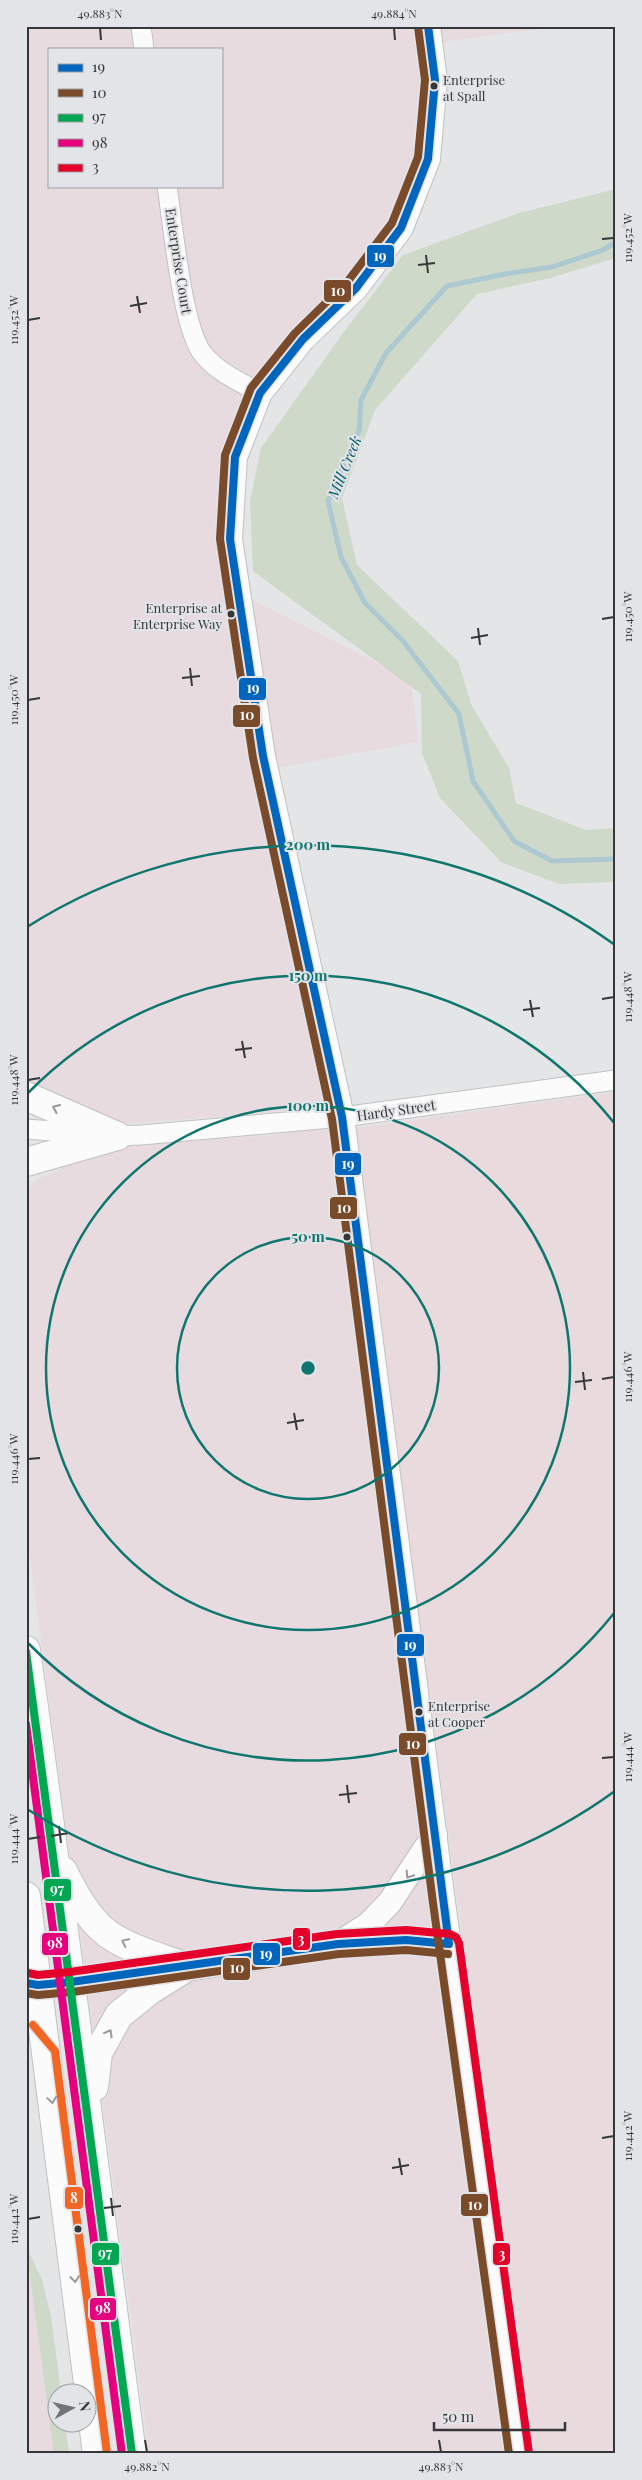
<svg xmlns="http://www.w3.org/2000/svg" width="642" height="2480" viewBox="0 0 642 2480" font-family="'Playfair Display',serif">
<style>
.commercial{fill:#e8dbe0;fill-rule:evenodd}
.industrial{fill:#e9dbdd}
.green{fill:#cfd9ca}
.lines{fill:none;stroke-linecap:round;stroke-linejoin:round}
.stream{stroke:#acc8d0;stroke-width:5}
.minor-casing{stroke:#c0c1c2;stroke-width:21}
.tertiary-casing{stroke:#c0c1c2;stroke-width:26}
.secondary-casing{stroke:#c0c1c2;stroke-width:30}
.trunk-casing{stroke:#c0c1c2;stroke-width:30}
.minor{stroke:#fbfbfb;stroke-width:19}
.tertiary{stroke:#fbfbfb;stroke-width:24}
.secondary{stroke:#fbfbfb;stroke-width:28}
.trunk{stroke:#fbfbfb;stroke-width:28}
.bus-1-casing{stroke:#e3e4e7;stroke-width:11}
.bus-2-casing{stroke:#e3e4e7;stroke-width:11}
.bus-3-casing{stroke:#e3e4e7;stroke-width:11}
.bus-4-casing{stroke:#e3e4e7;stroke-width:11}
.bus-5-casing{stroke:#e3e4e7;stroke-width:11}
.bus-6-casing{stroke:#e3e4e7;stroke-width:11}
.bus-1{stroke:#0065bd;stroke-width:8}
.bus-2{stroke:#7a4b2a;stroke-width:8}
.bus-3{stroke:#00a651;stroke-width:8}
.bus-4{stroke:#e5007d;stroke-width:8}
.bus-5{stroke:#e4002b;stroke-width:8}
.bus-6{stroke:#f26522;stroke-width:8}
.oneway{stroke:#98999a}
.ticks{fill:none;stroke:#363738;stroke-width:2}
.ring{fill:none;stroke:#0f766e;stroke-width:2.5}
.bus-dot{fill:#363738;stroke:#e3e4e7;stroke-width:2}
.labels{text-anchor:middle;dominant-baseline:central;stroke-width:4;stroke-linejoin:round;paint-order:stroke}
.bus-label{font-size:13px;fill:#363738;stroke:#e3e4e7;text-anchor:start}
.street-label{font-size:14px;fill:#363738;stroke:#e3e4e7}
.water-label{font-size:15px;font-style:italic;fill:#075a6b;stroke:#e3e4e7}
.centre{fill:#0f766e;stroke:#e3e4e7;stroke-width:2.5}
.ring-label{font-size:15px;text-anchor:middle;font-weight:bold;fill:#0f766e;stroke:#e3e4e7;stroke-width:4;stroke-linejoin:round;paint-order:stroke}
.line-badge{stroke:#e3e4e7;stroke-width:2}
.badge-label{font-size:14px;text-anchor:middle;font-weight:bold;fill:#fff}
.neatline{fill:none;stroke:#363738;stroke-width:2}
.ticks-label{font-size:12px;text-anchor:middle;fill:#363738}
</style>
<rect width="100%" height="100%" fill="#e4e5e6"/>
<g class="commercial">
<path d="M26,26H562L441,42L437,160L270,397L242,458V547L249,598L411,680L418,742L276,768L331,1107L112,1125L26,1088ZM49,49H221V186H49Z"/>
<polygon points="333,1125 510,2454 149,2454 26,1526 26,1190 36,1180 117,1143 269,1136"/>
<polygon points="26,2246 42,2280 52,2324 61,2392 58,2392 58,2422 65,2423 69,2454 26,2454"/>
</g>
<polygon class="industrial" points="616,1092 616,2454 532,2454 353,1128"/>
<g class="green">
<polygon points="616,189 616,258 550,278 477,294 375,410 342,498 357,565 458,661 471,704 509,768 516,803 586,830 616,828 616,882 559,884 501,862 440,798 422,753 421,694 253,571 250,501 261,448 346,329 403,255 519,213"/>
<polygon points="26,2246 42,2280 51,2316 61,2392 58,2392 58,2422 65,2423 69,2454 54,2454"/>
</g>
<g class="lines">
<polyline class="stream" points="616,242 603,250 552,267 505,274 447,286 386,353 361,400 359,431 328,501 341,557 365,603 403,641 459,714 473,781 514,841 552,861 616,859"/>
<defs>
<g id="minor">
<polyline points="141,26 144,49"/>
<path d="M167,186C173,224 182,328 203,354C217,372 240,382 260,393"/>
<polyline points="26,1129 117,1136 141,1135 342,1117 616,1080"/>
</g>
<g id="tertiary">
<polyline points="428,26 435,80 428,159 401,228 356,288 303,339 260,393 235,457 230,539 263,756 342,1117 443,1902 519,2454"/>
<polyline points="338,1944 369,1924 390,1902 435,1834"/>
</g>
<polyline id="secondary" points="26,1983 38,1985 71,1982 187,1967 338,1944 406,1940 449,1944"/>
<g id="trunk">
<polyline points="26,1096 117,1136"/>
<polyline points="26,1162 117,1136"/>
<path d="M26,1650C64,1917 96,2186 132,2454"/>
<path d="M63,1871C74,1893 87,1918 108,1934C129,1949 162,1958 187,1967"/>
<polyline points="26,1896 97,2454"/>
<polyline points="94,2087 98,2053 119,2015 149,1991 187,1967"/>
</g>
</defs>
<use href="#minor" class="minor-casing"/>
<use href="#tertiary" class="tertiary-casing"/>
<use href="#secondary" class="secondary-casing"/>
<use href="#trunk" class="trunk-casing"/>
<use href="#minor" class="minor"/>
<use href="#tertiary" class="tertiary"/>
<use href="#secondary" class="secondary"/>
<use href="#trunk" class="trunk"/>
<defs>
<polyline id="bus-1" points="26,1983 38,1985 71,1982 338,1944 406,1940 449,1944 342,1117 263,756 230,539 235,457 260,393 303,339 356,288 401,228 428,159 435,80 428,26"/>
<g id="bus-2">
<polyline points="418,27 425,80 418,157 392,223 348,281 295,333 251,388 225,455 220,539 253,758 332,1119 433,1903 509,2454"/>
<polyline points="26,1993 38,1995 72,1992 339,1954 406,1950 448,1954"/>
</g>
<polyline id="bus-3" points="26,1652 132,2454"/>
<polyline id="bus-4" points="26,1724 122,2454"/>
<polyline id="bus-5" points="28,1973 38,1975 70,1972 337,1934 406,1930 450,1934 456,1937 459,1943 529,2453"/>
<polyline id="bus-6" points="33,2025 55,2051 107,2453"/>
</defs>
<use href="#bus-1" class="bus-1-casing"/>
<use href="#bus-2" class="bus-2-casing"/>
<use href="#bus-3" class="bus-3-casing"/>
<use href="#bus-4" class="bus-4-casing"/>
<use href="#bus-5" class="bus-5-casing"/>
<use href="#bus-6" class="bus-6-casing"/>
<use href="#bus-1" class="bus-1"/>
<use href="#bus-2" class="bus-2"/>
<use href="#bus-3" class="bus-3"/>
<use href="#bus-4" class="bus-4"/>
<use href="#bus-5" class="bus-5"/>
<use href="#bus-6" class="bus-6"/>
</g>
<defs><path id="oneway-chevron" d="M-2-3.5L2.5 0L-2 3.5" fill="none" stroke-width="1.6" stroke-linecap="round" stroke-linejoin="round" transform="scale(1.25)"/></defs>
<g class="oneway">
<use href="#oneway-chevron" transform="translate(56 1108) rotate(-156)"/>
<use href="#oneway-chevron" transform="translate(409 1875) rotate(123)"/>
<use href="#oneway-chevron" transform="translate(125 1942) rotate(-154)"/>
<use href="#oneway-chevron" transform="translate(109 2033) rotate(-61)"/>
<use href="#oneway-chevron" transform="translate(52 2100) rotate(82)"/>
<use href="#oneway-chevron" transform="translate(75 2279) rotate(83)"/>
</g>
<path class="ticks" d="M100,28L101,40M394,28L395,40M602,239L614,238M426,255L428,273M418,265L435,263M137,296L140,313M130,306L147,303M28,320L40,318M602,619L614,617M478,628L480,645M471,638L488,635M190,668L192,686M182,678L200,676M28,700L40,698M602,999L614,997M530,1000L533,1017M523,1010L540,1008M242,1041L245,1058M235,1050L252,1048M28,1080L40,1078M583,1372L585,1390M602,1379L614,1377M575,1382L592,1380M294,1413L297,1430M287,1423L304,1420M28,1459L40,1458M602,1758L614,1757M347,1785L349,1803M339,1795L357,1793M59,1826L61,1843M51,1836L69,1833M28,1839L40,1837M602,2138L614,2136M399,2158L402,2175M392,2168L409,2165M111,2198L113,2216M104,2208L121,2206M28,2219L40,2217M145,2440L147,2452M439,2440L441,2452"/>
<g class="ring">
<circle cx="308" cy="1368" r="131"/>
<circle cx="308" cy="1368" r="262"/>
<path d="M615 1612A392 392 0 0 1 28 1643M28 1093A392 392 0 0 1 615 1124"/>
<path d="M615 1791A523 523 0 0 1 27 1809M27 927A523 523 0 0 1 615 945"/>
</g>
<g class="bus-dot">
<circle cx="434" cy="86" r="4.5"/>
<circle cx="231" cy="614" r="4.5"/>
<circle cx="347" cy="1237" r="4.5"/>
<circle cx="419" cy="1712" r="4.5"/>
<circle cx="78" cy="2229" r="4.5"/>
</g>
<g class="labels">
<g class="bus-label">
<text x="443" y="79">Enterprise<tspan x="443" dy="16">at Spall</tspan></text>
<text x="222" y="607" text-anchor="end">Enterprise at<tspan x="222" dy="16">Enterprise Way</tspan></text>
<text x="428" y="1705">Enterprise<tspan x="428" dy="16">at Cooper</tspan></text>
</g>
<g class="street-label">
<text transform="translate(179 261) rotate(81)">Enterprise Court</text>
<text transform="translate(396 1110) rotate(-8)">Hardy Street</text>
</g>
<g class="water-label">
<text transform="translate(344 467) rotate(-68)">Mill Creek</text>
</g>
</g>
<circle cx="308" cy="1368" r="8" class="centre"/>
<g class="ring-label">
<text x="308" y="850">200 m</text>
<text x="308" y="981">150 m</text>
<text x="308" y="1111">100 m</text>
<text x="308" y="1242">50 m</text>
</g>
<g class="line-badge">
<rect x="366" y="244" width="29" height="24" rx="5" fill="#0065bd"/>
<rect x="323" y="279" width="29" height="24" rx="5" fill="#7a4b2a"/>
<rect x="238" y="677" width="29" height="24" rx="5" fill="#0065bd"/>
<rect x="232" y="704" width="29" height="24" rx="5" fill="#7a4b2a"/>
<rect x="334" y="1152" width="28" height="24" rx="5" fill="#0065bd"/>
<rect x="329" y="1196" width="29" height="24" rx="5" fill="#7a4b2a"/>
<rect x="396" y="1633" width="29" height="24" rx="5" fill="#0065bd"/>
<rect x="398" y="1732" width="29" height="24" rx="5" fill="#7a4b2a"/>
<rect x="43" y="1878" width="29" height="24" rx="5" fill="#00a651"/>
<rect x="292" y="1927" width="19" height="24" rx="5" fill="#e4002b"/>
<rect x="41" y="1932" width="28" height="24" rx="5" fill="#e5007d"/>
<rect x="252" y="1942" width="29" height="24" rx="5" fill="#0065bd"/>
<rect x="222" y="1957" width="29" height="24" rx="5" fill="#7a4b2a"/>
<rect x="64" y="2186" width="20" height="24" rx="5" fill="#f26522"/>
<rect x="460" y="2193" width="29" height="24" rx="5" fill="#7a4b2a"/>
<rect x="91" y="2242" width="29" height="24" rx="5" fill="#00a651"/>
<rect x="492" y="2242" width="19" height="24" rx="5" fill="#e4002b"/>
<rect x="89" y="2297" width="28" height="24" rx="5" fill="#e5007d"/>
</g>
<g class="badge-label">
<text x="380" y="261">19</text>
<text x="338" y="296">10</text>
<text x="253" y="693">19</text>
<text x="247" y="720">10</text>
<text x="348" y="1169">19</text>
<text x="344" y="1213">10</text>
<text x="410" y="1650">19</text>
<text x="413" y="1749">10</text>
<text x="57" y="1894">97</text>
<text x="301" y="1944">3</text>
<text x="55" y="1948">98</text>
<text x="266" y="1959">19</text>
<text x="237" y="1973">10</text>
<text x="74" y="2203">8</text>
<text x="475" y="2210">10</text>
<text x="105" y="2258">97</text>
<text x="502" y="2259">3</text>
<text x="103" y="2313">98</text>
</g>
<rect width="642" height="2480" fill="none" stroke="#e3e4e7" stroke-width="55"/>
<rect x="48" y="48" width="175" height="140" fill="#e3e4e7" stroke="#9e9fa1"/>
<rect x="58" y="64" width="25" height="8" fill="#0065bd" stroke="#9e9fa1"/>
<text x="92" y="72" font-size="15" fill="#363738">19</text>
<rect x="58" y="89" width="25" height="8" fill="#7a4b2a" stroke="#9e9fa1"/>
<text x="92" y="98" font-size="15" fill="#363738">10</text>
<rect x="58" y="114" width="25" height="8" fill="#00a651" stroke="#9e9fa1"/>
<text x="92" y="122" font-size="15" fill="#363738">97</text>
<rect x="58" y="139" width="25" height="8" fill="#e5007d" stroke="#9e9fa1"/>
<text x="92" y="148" font-size="15" fill="#363738">98</text>
<rect x="58" y="164" width="25" height="8" fill="#e4002b" stroke="#9e9fa1"/>
<text x="92" y="172" font-size="15" fill="#363738">3</text>
<g transform="translate(72 2408) rotate(82)"><circle r="24" fill="#e3e4e7" stroke="#9e9fa1"/>
<path d="M0-4L9 19L0 12L-9 19Z" fill="#737475"/>
<text y="-8" font-size="14" font-weight="bold" text-anchor="middle" fill="#363738">N</text>
</g>
<path d="M434 2422v8h131v-8" fill="none" stroke="#363738" stroke-width="2.5"/>
<text x="442" y="2422" font-size="15" fill="#363738" stroke="#e3e4e7" stroke-width="4" paint-order="stroke">50 m</text>
<rect x="28" y="28" width="586" height="2424" class="neatline"/>
<g class="ticks-label">
<text x="100" y="18">49.883°N</text>
<text x="394" y="18">49.884°N</text>
<text transform="translate(628 238) rotate(-90)" y="4">119.452°W</text>
<text transform="translate(14 320) rotate(-90)" y="4">119.452°W</text>
<text transform="translate(628 617) rotate(-90)" y="4">119.450°W</text>
<text transform="translate(14 700) rotate(-90)" y="4">119.450°W</text>
<text transform="translate(628 997) rotate(-90)" y="4">119.448°W</text>
<text transform="translate(14 1080) rotate(-90)" y="4">119.448°W</text>
<text transform="translate(628 1377) rotate(-90)" y="4">119.446°W</text>
<text transform="translate(14 1459) rotate(-90)" y="4">119.446°W</text>
<text transform="translate(628 1757) rotate(-90)" y="4">119.444°W</text>
<text transform="translate(14 1839) rotate(-90)" y="4">119.444°W</text>
<text transform="translate(628 2136) rotate(-90)" y="4">119.442°W</text>
<text transform="translate(14 2219) rotate(-90)" y="4">119.442°W</text>
<text x="147" y="2471">49.882°N</text>
<text x="441" y="2471">49.883°N</text>
</g>
</svg>
